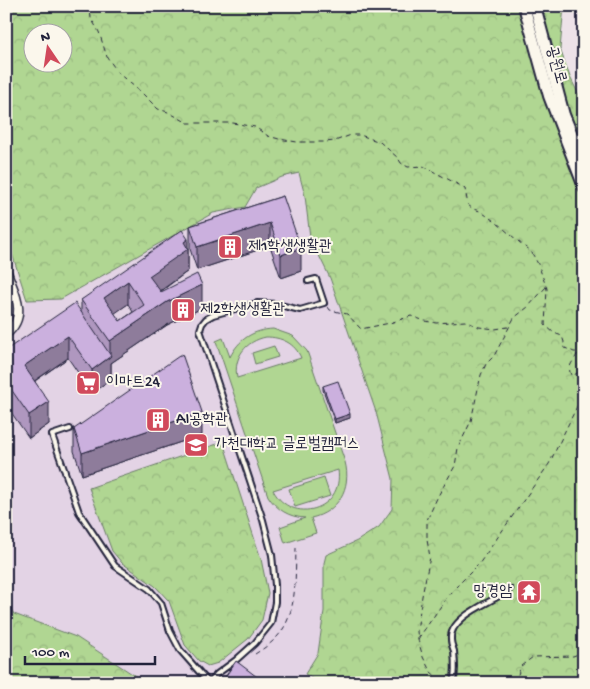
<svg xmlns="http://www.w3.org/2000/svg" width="590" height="689" viewBox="0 0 590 689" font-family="'Gochi Hand','Poor Story',sans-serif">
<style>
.built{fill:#e3d3e5}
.green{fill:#b0d692;stroke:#697c66;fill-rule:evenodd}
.forest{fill:url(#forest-crowns);stroke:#697c66;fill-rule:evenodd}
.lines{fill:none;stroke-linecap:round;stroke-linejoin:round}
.lane-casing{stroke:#22223b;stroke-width:8}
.street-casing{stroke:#22223b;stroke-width:11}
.secondary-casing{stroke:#22223b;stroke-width:14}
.path{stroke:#22223b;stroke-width:1;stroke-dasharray:5 4;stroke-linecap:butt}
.lane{stroke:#fbf7ec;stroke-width:4}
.street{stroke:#fbf7ec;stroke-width:8}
.secondary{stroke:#fbf7ec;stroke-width:10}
.wall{fill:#af97bf;stroke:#22223b;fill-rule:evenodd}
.shaded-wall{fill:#8e7b9b;stroke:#22223b}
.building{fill:#cbb0de;stroke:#22223b;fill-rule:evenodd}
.labels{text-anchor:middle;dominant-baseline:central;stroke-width:4;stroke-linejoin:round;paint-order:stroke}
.street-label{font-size:16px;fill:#22223b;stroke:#fbf7ec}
.poi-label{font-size:16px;fill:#22223b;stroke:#fbf7ec;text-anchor:start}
</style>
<defs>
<pattern id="forest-crowns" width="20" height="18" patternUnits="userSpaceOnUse" patternTransform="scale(1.25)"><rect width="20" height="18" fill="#b0d692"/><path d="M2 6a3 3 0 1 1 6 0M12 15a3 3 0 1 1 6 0" fill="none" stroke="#97b77f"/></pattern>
</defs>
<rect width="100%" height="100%" fill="#ede2e8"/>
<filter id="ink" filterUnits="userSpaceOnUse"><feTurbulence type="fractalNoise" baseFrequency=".02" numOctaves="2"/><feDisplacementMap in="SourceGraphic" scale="10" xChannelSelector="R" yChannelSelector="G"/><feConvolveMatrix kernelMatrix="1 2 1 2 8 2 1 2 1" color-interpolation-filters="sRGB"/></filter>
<g filter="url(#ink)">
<polygon class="built" points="299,172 305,195 310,237 330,278 376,412 393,479 392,509 379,527 357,541 326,555 324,563 324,611 318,653 305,674 320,683 146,683 76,637 14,614 6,602 6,334 16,325 27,300 61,298 213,213 245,207 256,188 282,177"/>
<g class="green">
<path d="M273,329L293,336L307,351L345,462C352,488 338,512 311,518L316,533L285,543L280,527L305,518C289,517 277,510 268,496L216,341L223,338L230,357C239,339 253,330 273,329ZM266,337C281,337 295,343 301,358L237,378C233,357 246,341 266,337ZM338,470C344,510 292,526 273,490Z"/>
<polygon points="274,346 278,357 255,364 252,353"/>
<polygon points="324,478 330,496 295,507 289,489"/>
</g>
<g class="forest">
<path d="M6,6H564L560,49L570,77L584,105V683H320L305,674L318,653L324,611V563L326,555L357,541L379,527L392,509L393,479L376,412L330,278L310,237L305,196L299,173L282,177L256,188L245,207L213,213L61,299L27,300L6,235ZM32,32H62V62H32Z"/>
<polygon points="223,442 261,559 268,593 262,620 248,639 218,663 208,666 199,661 185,645 169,601 155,586 122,563 112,551 89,488"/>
<polygon points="6,602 14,614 76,637 146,683 8,683 6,680"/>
</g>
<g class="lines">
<defs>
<g id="lane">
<polyline points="70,429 52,435 79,512 115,566 149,589 161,603 170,631 180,650 209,683"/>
<polyline points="210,683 217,674 236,660 255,643 271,623 275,602 275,585 272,555 263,520 200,330 202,324 206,319 213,315 257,303 276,304 300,310 324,303 316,279 308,281"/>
<path d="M453,683C456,673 455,662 454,651C453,648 451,644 451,640C448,616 496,601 510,589"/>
</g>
<path id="street" d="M6,270C14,292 29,316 6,334"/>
<g id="secondary">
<polyline points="524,6 549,96 584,187"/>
<polyline points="535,6 564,115 584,164"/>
</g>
</defs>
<use href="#lane" class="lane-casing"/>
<use href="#street" class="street-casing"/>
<use href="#secondary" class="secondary-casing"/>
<g class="path">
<path d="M86,6L90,10L91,18L99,32L107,57L119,74L141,92L158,109L168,112L188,123H233L255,127L268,136L279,139L297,142H325L335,141L351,135H360L380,142L398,158L401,163L408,167L423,166L461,186L465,189L468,205L473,209L480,211L497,223L532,253L538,264L547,289L545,325L554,333L562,336L564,342L563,347L574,352H578C576,360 566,365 571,375H574L579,372L584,375"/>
<polyline points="328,307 330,310 347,314 361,329 390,323 411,316 425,321 436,323 465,321 479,327 495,329 508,327"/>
<polyline points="418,639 450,593 479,564 549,464 584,392"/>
<path d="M255,654C261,650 268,646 274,640C298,618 295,578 296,548"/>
<polyline points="448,677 442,682 430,671 423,657 418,640 417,631 422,596 430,557 427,540 427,520 438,496 455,466 458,448 471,421 481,375 486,364 494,356 514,318 528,307 546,287"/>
<polyline points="515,683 521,666 533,657 573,656 584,652"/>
</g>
<use href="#lane" class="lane"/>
<use href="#street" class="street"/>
<use href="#secondary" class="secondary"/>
</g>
<g class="wall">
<polygon points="283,196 301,271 281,278 270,246 197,270 190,249 190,226"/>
<path d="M188,248V271L160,292L202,308L167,325L111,363V379L92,393L68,358L35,381L49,424L29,438L6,405V350L81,313V300ZM128,304L133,312L120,321L114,313Z"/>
<polygon points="323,386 350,418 335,423 323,390"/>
<polygon points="74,429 202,435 82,475 74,451"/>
</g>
<g class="shaded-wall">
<polygon points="270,223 270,246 197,270 197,247"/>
<polygon points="188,239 188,271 149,299 149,276 184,242"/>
<polygon points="301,248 301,271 281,278 281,255"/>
<polygon points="128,281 128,304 104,321 104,298"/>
<polygon points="202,285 202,308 167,325 111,363 111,379 92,393 92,370 110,357 110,341 167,302"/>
<polygon points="68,336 68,358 24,388 24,366"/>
<polygon points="49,402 49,424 29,438 29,415"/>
<polygon points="202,412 202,435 82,475 82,453"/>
<polygon points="350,414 350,418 335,423 335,419"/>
</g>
<g class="building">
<polygon points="283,196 301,248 281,255 270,223 197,247 190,226"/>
<path d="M182,230L188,239L184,242L188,249L149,276L161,292L197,274L202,285L167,302L110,341L81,300ZM128,281L144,305L120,321L104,298Z"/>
<polygon points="75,303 111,356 92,370 68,336 24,366 49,402 29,415 6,382 6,350"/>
<polygon points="182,354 202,412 82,453 74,429"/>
<polygon points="338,381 350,414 335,419 323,386"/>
<polygon points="236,661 265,683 221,683"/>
</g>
</g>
<defs>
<symbol id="building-square" viewBox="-11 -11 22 22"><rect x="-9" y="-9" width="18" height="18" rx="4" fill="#d1495b" stroke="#fbf7ec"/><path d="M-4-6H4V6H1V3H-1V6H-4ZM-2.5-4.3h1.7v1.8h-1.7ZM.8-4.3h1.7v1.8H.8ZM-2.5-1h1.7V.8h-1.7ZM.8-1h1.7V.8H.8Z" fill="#fff"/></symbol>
<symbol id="supermarket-square" viewBox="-11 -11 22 22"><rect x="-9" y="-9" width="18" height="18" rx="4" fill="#d1495b" stroke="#fbf7ec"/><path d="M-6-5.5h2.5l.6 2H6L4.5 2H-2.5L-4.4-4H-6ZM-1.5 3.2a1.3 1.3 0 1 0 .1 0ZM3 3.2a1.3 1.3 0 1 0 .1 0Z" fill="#fff"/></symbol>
<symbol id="university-square" viewBox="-11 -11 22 22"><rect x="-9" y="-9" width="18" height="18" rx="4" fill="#d1495b" stroke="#fbf7ec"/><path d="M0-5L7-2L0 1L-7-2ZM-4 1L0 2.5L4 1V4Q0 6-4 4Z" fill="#fff"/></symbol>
<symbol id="temple-square" viewBox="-11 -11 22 22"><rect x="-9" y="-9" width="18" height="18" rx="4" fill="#d1495b" stroke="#fbf7ec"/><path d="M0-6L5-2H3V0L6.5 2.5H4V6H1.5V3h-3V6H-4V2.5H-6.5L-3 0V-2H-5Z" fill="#fff"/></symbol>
</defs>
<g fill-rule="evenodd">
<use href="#building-square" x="216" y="233" width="28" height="28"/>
<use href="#building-square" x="169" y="296" width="28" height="28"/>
<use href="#supermarket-square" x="74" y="369" width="28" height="28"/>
<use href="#building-square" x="144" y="406" width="28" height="28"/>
<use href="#university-square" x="182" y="431" width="28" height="28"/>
<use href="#temple-square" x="515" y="578" width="28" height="28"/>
</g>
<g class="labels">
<g class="street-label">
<text transform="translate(555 65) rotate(75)">공원로</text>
</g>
<g class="poi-label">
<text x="248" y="247">제1학생생활관</text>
<text x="200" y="310">제2학생생활관</text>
<text x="106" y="383">이마트24</text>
<text x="176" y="420">AI공학관</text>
<text x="214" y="445">가천대학교 글로벌캠퍼스</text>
<text x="512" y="592" text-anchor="end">망경암</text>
</g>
</g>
<rect width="590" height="689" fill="none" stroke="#fbf7ec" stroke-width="25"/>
<rect x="12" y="12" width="565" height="664" fill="none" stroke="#22223b" stroke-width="2" filter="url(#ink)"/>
<g transform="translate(48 48) rotate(347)"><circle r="24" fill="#fbf7ec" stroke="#a4a2a5"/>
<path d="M0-4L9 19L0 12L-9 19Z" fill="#d1495b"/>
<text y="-8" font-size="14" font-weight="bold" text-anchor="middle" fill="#22223b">N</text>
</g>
<path d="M25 656v8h130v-8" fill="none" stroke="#22223b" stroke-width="2.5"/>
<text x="32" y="656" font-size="15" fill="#22223b" stroke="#fbf7ec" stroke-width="4" paint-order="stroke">100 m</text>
</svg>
